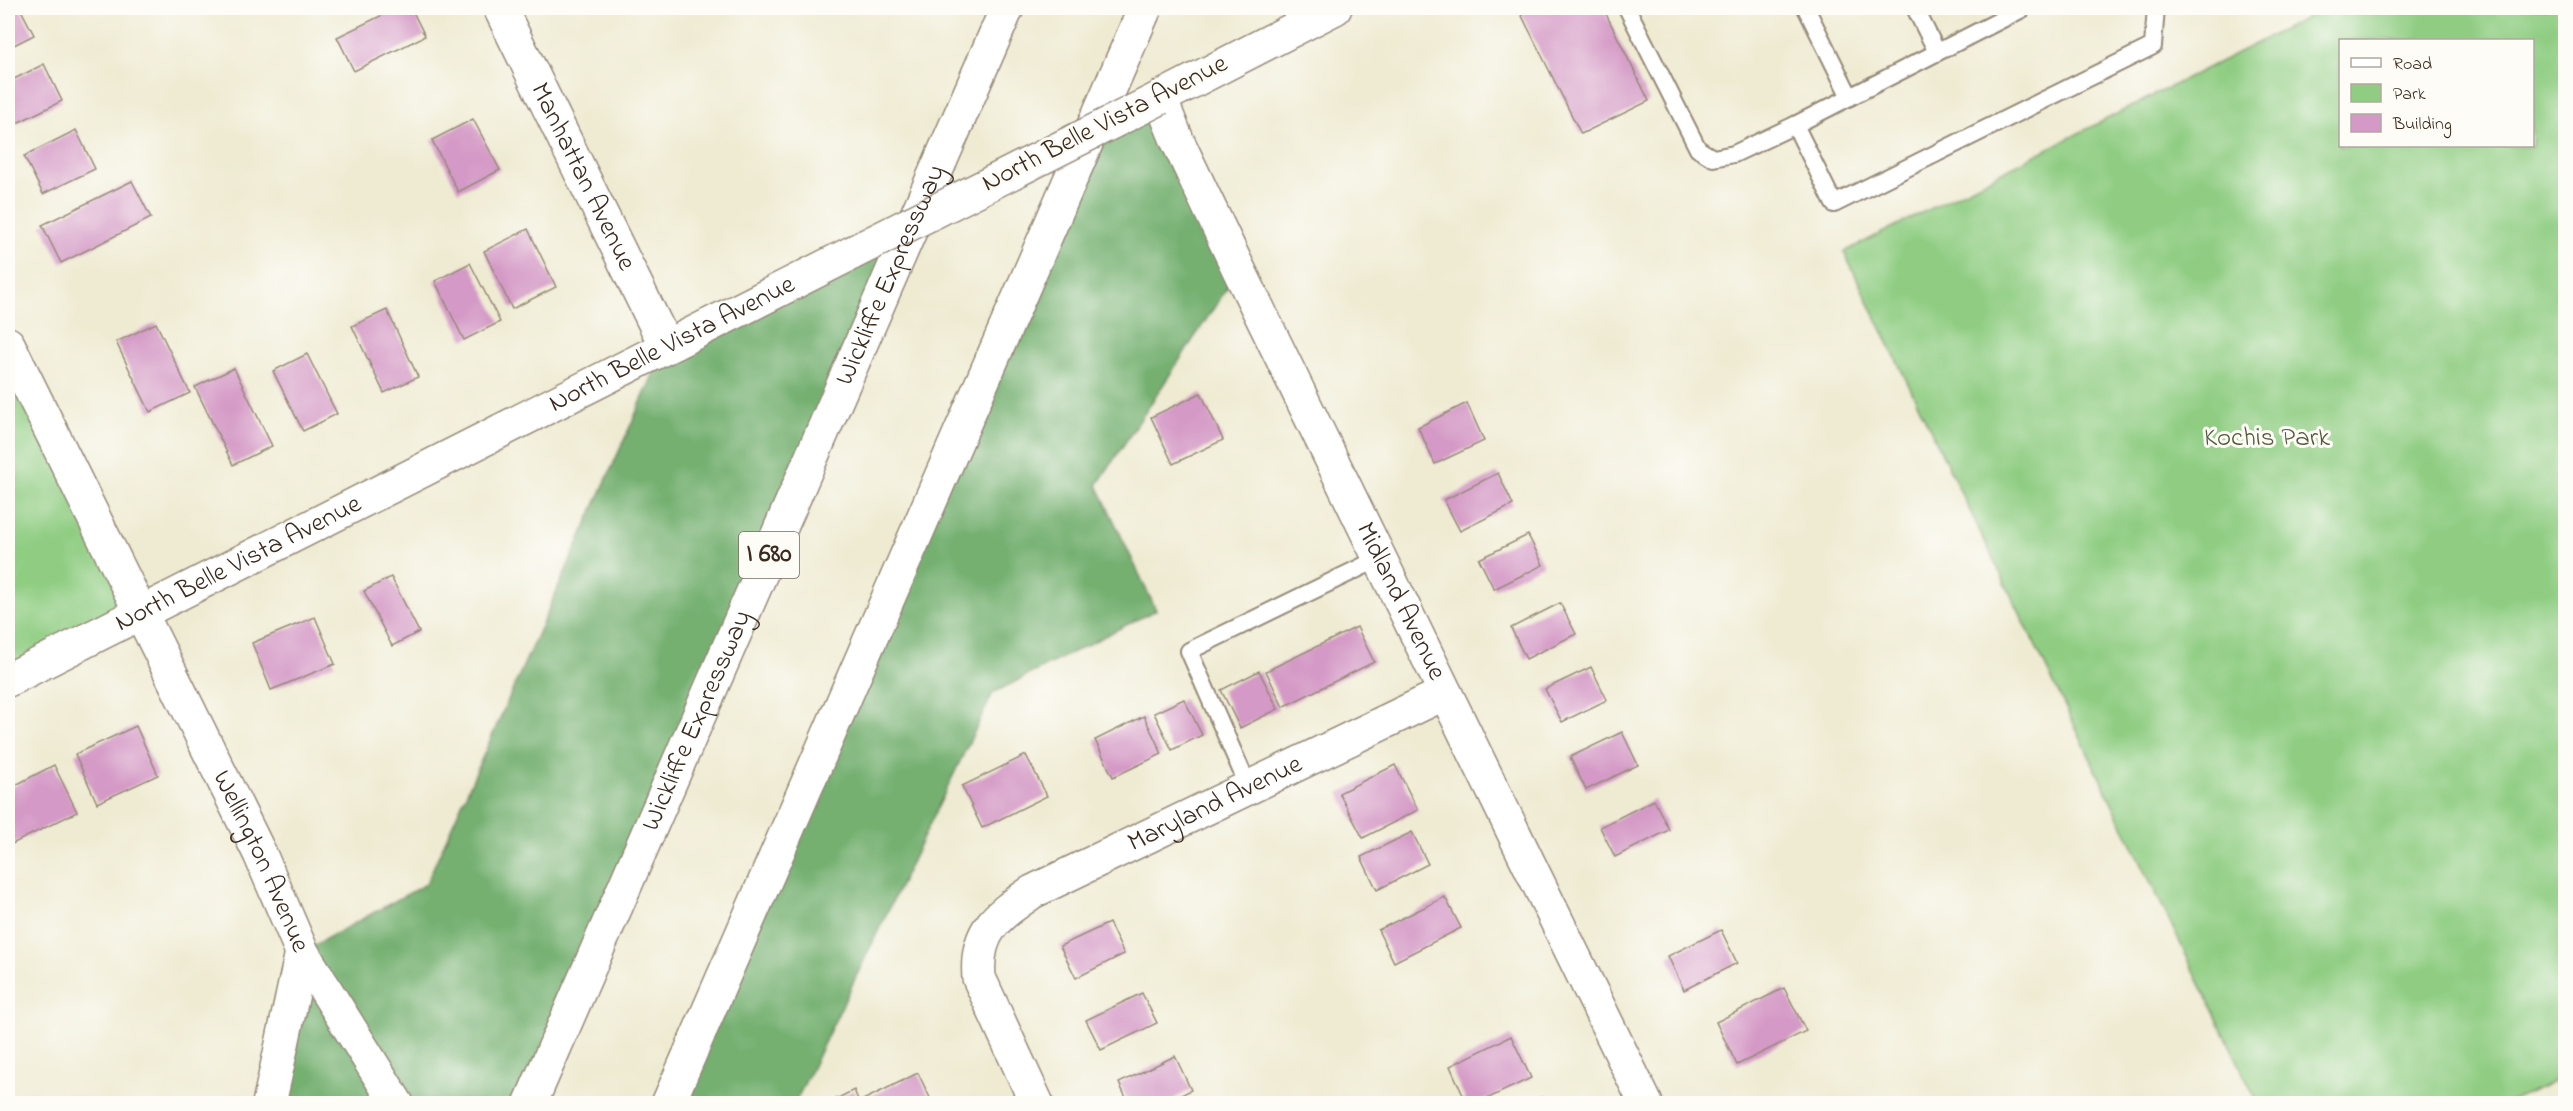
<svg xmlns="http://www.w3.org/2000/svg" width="2573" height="1111" viewBox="0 0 2573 1111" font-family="'Indie Flower',sans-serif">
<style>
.green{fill:#90cd83;stroke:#667c50;stroke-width:1.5;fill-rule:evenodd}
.forest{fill:#74b071;stroke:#586d48;stroke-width:1.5}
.building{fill:#d499c6}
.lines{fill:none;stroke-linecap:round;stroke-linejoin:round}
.service-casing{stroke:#958a78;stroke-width:20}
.minor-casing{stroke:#958a78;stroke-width:36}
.tertiary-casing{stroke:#958a78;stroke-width:36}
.motorway-casing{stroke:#958a78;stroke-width:36}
.service{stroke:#fff;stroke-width:16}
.minor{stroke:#fff;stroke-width:33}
.tertiary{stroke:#fff;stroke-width:33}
.motorway{stroke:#fff;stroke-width:33}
.tertiary-bridge-casing{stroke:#958a78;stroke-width:36;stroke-linecap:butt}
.tertiary-bridge{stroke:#fff;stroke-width:33}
.labels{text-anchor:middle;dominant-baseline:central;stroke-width:6;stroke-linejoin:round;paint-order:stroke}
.shield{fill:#fdfcf7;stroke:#75695f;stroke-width:1.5}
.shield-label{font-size:26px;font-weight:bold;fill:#3b2a1e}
.street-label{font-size:27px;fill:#3b2a1e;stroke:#fdfcf7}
.park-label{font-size:27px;fill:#545b3c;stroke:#fdfcf7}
</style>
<rect width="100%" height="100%" fill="#fdfcf7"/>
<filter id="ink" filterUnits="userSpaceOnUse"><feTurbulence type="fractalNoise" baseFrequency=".0167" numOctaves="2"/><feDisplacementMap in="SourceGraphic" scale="12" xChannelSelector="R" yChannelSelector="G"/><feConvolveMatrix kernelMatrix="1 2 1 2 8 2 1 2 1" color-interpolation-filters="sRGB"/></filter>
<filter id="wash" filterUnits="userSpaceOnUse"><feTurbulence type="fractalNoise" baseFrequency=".008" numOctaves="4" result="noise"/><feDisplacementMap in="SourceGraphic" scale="24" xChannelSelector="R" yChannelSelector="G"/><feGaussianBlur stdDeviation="1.35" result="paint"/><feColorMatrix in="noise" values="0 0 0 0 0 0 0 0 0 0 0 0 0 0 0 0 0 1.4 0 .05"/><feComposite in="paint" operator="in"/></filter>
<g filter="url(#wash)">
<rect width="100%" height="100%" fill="#efebd3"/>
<g class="green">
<path d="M2326,8H2565V1103L2554,1081L2507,1103H2258L1844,252ZM2340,40H2532V146H2340Z"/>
<polygon points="8,344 142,612 8,680"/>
</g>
<g class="forest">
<polygon points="1160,98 1239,270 1097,485 1156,610 993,693 795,1103 668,1104 1093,126"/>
<polygon points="915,219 530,1103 269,1104 302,952 426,884 666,346"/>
</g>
<g id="blocks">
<g class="building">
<polygon points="8,8 20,8 34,35 8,48"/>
<polygon points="397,8 411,8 425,36 354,71 337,37"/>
<polygon points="1535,8 1603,8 1649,101 1581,134 1521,14"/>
<polygon points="44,64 62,101 9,127 8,82"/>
<polygon points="473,119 500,170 458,192 432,140"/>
<polygon points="76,130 95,169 43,194 24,156"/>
<polygon points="132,181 151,218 61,263 42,225"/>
<polygon points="528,229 556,287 512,309 484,251"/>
<polygon points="470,263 500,322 464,340 435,281"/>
<polygon points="387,310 418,377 384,393 352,326"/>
<polygon points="156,323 190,393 150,412 116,342"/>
<polygon points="307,354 337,414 303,431 273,371"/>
<polygon points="234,368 272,446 233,465 195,387"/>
<polygon points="1201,393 1223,440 1173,464 1151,417"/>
<polygon points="1467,403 1484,441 1435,464 1418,427"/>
<polygon points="1498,473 1513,505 1460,531 1444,500"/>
<polygon points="1528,535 1543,565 1494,589 1479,559"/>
<polygon points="391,577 419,632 392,646 364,591"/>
<polygon points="1560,603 1576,634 1526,659 1511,628"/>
<polygon points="315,617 335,664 271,690 252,643"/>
<polygon points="1357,627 1374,662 1283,707 1266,671"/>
<polygon points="1591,667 1607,700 1562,722 1545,689"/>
<polygon points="1259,671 1278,709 1240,728 1221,690"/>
<polygon points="1184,699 1202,735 1172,750 1154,713"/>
<polygon points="1144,716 1162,754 1113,777 1095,740"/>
<polygon points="136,726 158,775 97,803 75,754"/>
<polygon points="1622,732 1638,765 1586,790 1570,757"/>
<polygon points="1026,755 1047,796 982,828 962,786"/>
<polygon points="54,765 77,812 12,844 8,834 8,789"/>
<polygon points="1395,765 1418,810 1363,838 1339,793"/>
<polygon points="1654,800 1669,830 1615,857 1600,827"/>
<polygon points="1412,832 1428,864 1377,890 1361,857"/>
<polygon points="1445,897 1461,928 1394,962 1378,930"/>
<polygon points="1109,923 1124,954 1076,978 1060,946"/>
<polygon points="1721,930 1737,963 1684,990 1668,956"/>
<polygon points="1784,988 1806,1031 1737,1065 1716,1022"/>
<polygon points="1142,993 1157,1023 1101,1050 1086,1020"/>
<polygon points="1511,1036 1531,1078 1476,1104 1467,1104 1450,1066"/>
<polygon points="1175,1056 1191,1090 1164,1104 1129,1104 1119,1083"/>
<polygon points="918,1073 933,1104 826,1104 854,1090 859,1102"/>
<polygon points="1541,1097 1544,1104 1527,1104"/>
</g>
</g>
</g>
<g filter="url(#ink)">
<use href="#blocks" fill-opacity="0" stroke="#958a78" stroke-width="1.5"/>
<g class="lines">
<defs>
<g id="service">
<polyline points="1627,8 1698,149 1713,158 1734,154 1795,125"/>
<polyline points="1806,8 1850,97"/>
<polyline points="1915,8 1937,52"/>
<polyline points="2024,8 1795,125 1834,204 2153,46 2156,8"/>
<polyline points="1249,788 1189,651 1380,558"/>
</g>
<g id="minor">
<path id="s1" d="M1160,98L1177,140L1239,270L1646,1104"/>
<polyline points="269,1104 302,952"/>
<path id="s2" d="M1037,1104L979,978C975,931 996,917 1032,892L1445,693"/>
</g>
<g id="tertiary">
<path id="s3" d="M500,8L666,346"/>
<polyline points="1160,98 1335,8"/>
<path id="s4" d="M8,344L260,854L302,952L397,1104"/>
<path id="s5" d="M8,680L852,253"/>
</g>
<g id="motorway">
<path id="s6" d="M530,1104L1007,8"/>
<polyline points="668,1104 1145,8"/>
</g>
</defs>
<use href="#service" class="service-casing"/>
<use href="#minor" class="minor-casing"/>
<use href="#tertiary" class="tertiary-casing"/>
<use href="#motorway" class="motorway-casing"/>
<use href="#service" class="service"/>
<use href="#minor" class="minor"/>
<use href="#tertiary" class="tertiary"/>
<use href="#motorway" class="motorway"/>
<defs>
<polyline id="tertiary-bridge" points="852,253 1160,98"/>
</defs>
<use href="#tertiary-bridge" class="tertiary-bridge-casing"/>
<use href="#tertiary-bridge" class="tertiary-bridge"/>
</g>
</g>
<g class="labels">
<rect class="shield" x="739" y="532" width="60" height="46" rx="4.5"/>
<g class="shield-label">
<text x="769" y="555">I 680</text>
</g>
<g class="street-label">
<text transform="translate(1105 124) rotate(-27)">North Belle Vista Avenue</text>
<text stroke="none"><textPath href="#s3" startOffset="188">Manhattan Avenue</textPath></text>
<text stroke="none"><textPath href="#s6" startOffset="904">Wickliffe Expressway</textPath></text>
<text stroke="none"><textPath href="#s5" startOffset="744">North Belle Vista Avenue</textPath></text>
<text stroke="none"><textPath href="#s5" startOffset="258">North Belle Vista Avenue</textPath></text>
<text stroke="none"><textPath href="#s1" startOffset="558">Midland Avenue</textPath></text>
<text stroke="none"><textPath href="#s6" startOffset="418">Wickliffe Expressway</textPath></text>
<text stroke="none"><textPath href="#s2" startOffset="450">Maryland Avenue</textPath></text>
<text stroke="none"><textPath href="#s4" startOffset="576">Wellington Avenue</textPath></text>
</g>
<g class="park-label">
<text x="2267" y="438">Kochis Park</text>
</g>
</g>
<rect width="2573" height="1111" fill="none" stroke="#fdfcf7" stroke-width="30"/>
<rect x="2339" y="39" width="195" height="108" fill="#fdfcf7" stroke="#afa8a0" stroke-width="1.5"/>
<rect x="2351" y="58" width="30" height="9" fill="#ffffff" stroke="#afa8a0" stroke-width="1.5"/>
<text x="2393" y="69" font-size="18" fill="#3b2a1e">Road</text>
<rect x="2351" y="84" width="30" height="18" fill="#90cd83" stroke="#afa8a0" stroke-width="1.5"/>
<text x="2393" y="99" font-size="18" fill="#3b2a1e">Park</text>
<rect x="2351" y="114" width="30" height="18" fill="#d499c6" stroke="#afa8a0" stroke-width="1.5"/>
<text x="2393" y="129" font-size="18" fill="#3b2a1e">Building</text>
</svg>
